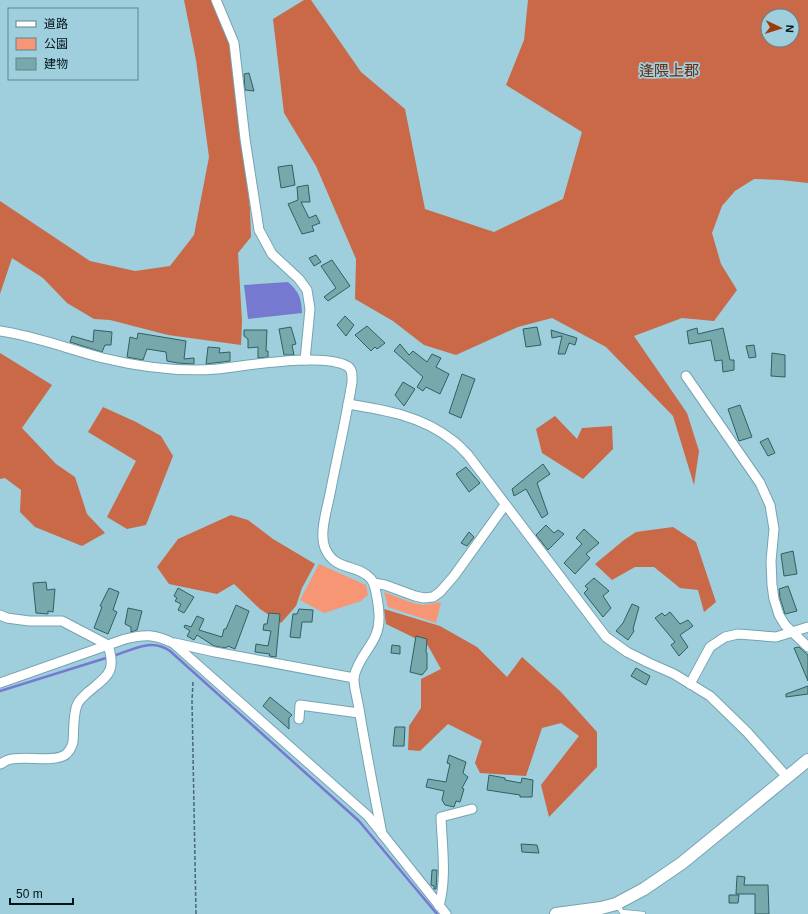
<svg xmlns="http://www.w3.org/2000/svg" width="808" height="914" viewBox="0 0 808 914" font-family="Helvetica,'Noto Sans JP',sans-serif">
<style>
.green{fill:#f79675}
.forest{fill:#c96948;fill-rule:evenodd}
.water{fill:#7579d0}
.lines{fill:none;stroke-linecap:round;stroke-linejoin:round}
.stream{stroke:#7579d0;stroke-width:2.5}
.building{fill:#77a9ac;stroke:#2f6063}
.service-casing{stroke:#76a3b2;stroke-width:6}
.minor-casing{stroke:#76a3b2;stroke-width:11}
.tertiary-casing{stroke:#76a3b2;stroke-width:14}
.path{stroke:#496872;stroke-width:1.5;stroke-dasharray:4 2;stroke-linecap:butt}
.service{stroke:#fff;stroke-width:4.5}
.minor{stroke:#fff;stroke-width:9}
.tertiary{stroke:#fff;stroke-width:12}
.labels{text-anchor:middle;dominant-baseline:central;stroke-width:3.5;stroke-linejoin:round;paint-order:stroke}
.quarter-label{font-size:15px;fill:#6b2a11;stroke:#9fcedd}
</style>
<rect width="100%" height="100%" fill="#9fcedd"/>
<g class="green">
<polygon points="319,564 366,585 368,595 361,601 324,613 300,600"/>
<polygon points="384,592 413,603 423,605 441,602 436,623 388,607"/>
</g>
<g class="forest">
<polygon points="184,0 213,0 232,43 250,209 251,237 238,253 242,321 241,345 168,335 110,320 94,319 67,303 43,278 12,258 0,294 0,201 90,261 135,271 170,266 194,235 209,157 196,60"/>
<path d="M304,0H311L361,72L405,109L425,209L494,232L563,199L582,132L506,85L524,40L528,0H808V183L781,180L754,179L735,191L722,206L712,233L721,264L737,290L714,321L682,318L634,336L687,413L699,451L694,485L673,416L606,347L552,318L518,327L456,355L424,345L393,321L355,299L356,259L316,166L284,113L273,19ZM768,16H792V40H768Z"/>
<polygon points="0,353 52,385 22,428 56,464 75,477 87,514 105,533 82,546 35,527 20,512 21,490 5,478 0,479"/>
<polygon points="103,407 136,422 161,436 173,456 146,525 127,529 107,517 136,461 88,432"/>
<polygon points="555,416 577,439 582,428 612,426 613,449 583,479 542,453 536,429"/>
<polygon points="231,515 248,520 273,539 315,564 302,588 296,606 281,623 260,609 234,584 217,594 169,584 157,567 178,539"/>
<polygon points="673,527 696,542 716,602 704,612 698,590 680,588 654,567 635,567 612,580 595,564 624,540 636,532"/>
<polygon points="384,609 440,626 477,647 507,677 522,657 561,692 597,732 597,767 549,817 541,785 579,736 561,723 542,728 526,776 480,773 475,763 482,741 448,724 420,751 408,750 409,726 421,708 421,679 441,669 427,644 386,624"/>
</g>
<path class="water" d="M288,282C299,292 301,297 302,313L248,319L244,285Z"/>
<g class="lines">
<g class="stream">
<path d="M116,655C134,649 152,638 170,651L359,821L437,914"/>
<polyline points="0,691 106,658"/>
</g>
</g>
<g class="building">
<polygon points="249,73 254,91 245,90 244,74"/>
<polygon points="292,165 295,185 281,188 278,167"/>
<polygon points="308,185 310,202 301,202 309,218 316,215 320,223 312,226 314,231 302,234 288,204 298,200 297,187"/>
<polygon points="316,255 321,262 314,266 309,258"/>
<polygon points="332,260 350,286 328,301 324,297 336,288 321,266"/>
<polygon points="345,316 354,325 346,336 337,325"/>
<polygon points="367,326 385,343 377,349 375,347 371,351 355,335"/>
<polygon points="291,327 296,344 292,345 294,355 284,355 279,329"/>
<polygon points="537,327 541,345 526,347 523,329"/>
<polygon points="697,328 698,334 723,328 730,360 734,360 734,370 723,372 722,360 715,361 711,340 689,344 687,331"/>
<polygon points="94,330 112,332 111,345 105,345 102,352 70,342 72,336 93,342"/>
<polygon points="244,330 267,330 266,351 268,351 268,357 258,358 258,347 248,348 248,339 244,336"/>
<polygon points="551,330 577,338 575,345 569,343 565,354 558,354 562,336 552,338"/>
<polygon points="138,333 186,341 184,359 194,358 194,364 178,363 167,361 166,352 147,349 143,360 127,357 130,337 137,339"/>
<polygon points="400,344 409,355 413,351 427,362 432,354 441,358 436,367 449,374 440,394 426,387 423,391 417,387 423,377 394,351"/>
<polygon points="754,345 756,357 749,358 746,346"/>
<polygon points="208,347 220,348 219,353 230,352 230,361 206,364"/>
<polygon points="772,353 785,355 785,377 771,376"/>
<polygon points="462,374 475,379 461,418 449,413"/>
<polygon points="403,382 415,389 404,406 395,395"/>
<polygon points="740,405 752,437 739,441 728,409"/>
<polygon points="768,438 775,453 768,456 760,442"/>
<polygon points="543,464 550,474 537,483 548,514 542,518 526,489 514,496 512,489"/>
<polygon points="466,467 480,483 469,492 456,474"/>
<polygon points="546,525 554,533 558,530 564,534 548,550 536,535"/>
<polygon points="584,529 599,543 586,554 590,558 575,574 564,563 582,544 576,538"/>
<polygon points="469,532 474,537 467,546 461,543"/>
<polygon points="793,551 797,574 784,576 781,554"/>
<polygon points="594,578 609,591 603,596 611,608 603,617 584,593 588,589 585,586"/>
<polygon points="46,582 47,590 55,589 53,612 48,611 48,614 36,613 33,583"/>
<polygon points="788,586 797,611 785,614 780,598 779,589"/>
<polygon points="109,588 119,592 113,610 117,612 108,634 94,628 102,607 100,606"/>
<polygon points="178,588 194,597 184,613 178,610 181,604 175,601 177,598 174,596"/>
<polygon points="632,604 639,607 633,629 634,631 628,640 616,631 623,623"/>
<polygon points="236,605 249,611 235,649 228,646 226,648 214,646 197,635 194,640 187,636 190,631 184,627 185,625 191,627 197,616 204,619 199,630 222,637 224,629 226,629"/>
<polygon points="128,608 142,611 137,630 131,632 131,627 125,624"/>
<polygon points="299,609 313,610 312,622 302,622 300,638 290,637 293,614 297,614"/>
<polygon points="670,612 680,624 688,620 693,626 680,635 688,647 679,656 671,645 675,642 655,618 662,613 665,616"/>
<polygon points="269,613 280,614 276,657 269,656 270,654 255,652 256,644 268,646 271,631 263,630 264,624 267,624"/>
<polygon points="416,636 427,639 426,652 427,653 427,669 422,675 410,672"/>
<polygon points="392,645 400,646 400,654 391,653"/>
<polygon points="799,647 808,655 808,681 794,648"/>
<polygon points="636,668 650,676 646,685 631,676"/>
<polygon points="808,686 808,694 786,697 786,694"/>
<polygon points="270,697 292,715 289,718 289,729 263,706"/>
<polygon points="395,727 405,727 404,746 393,746"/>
<polygon points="449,755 466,762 463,773 468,777 462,788 464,789 460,802 456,801 454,807 445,805 442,800 444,791 426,787 428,779 446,782 450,764 447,763"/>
<polygon points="489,775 505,778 505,780 521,783 522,778 533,780 532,797 520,797 520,795 487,790"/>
<polygon points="521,844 537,845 539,853 522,852"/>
<polygon points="432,870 437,870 436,889 434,889 434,886 431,885"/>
<polygon points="737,876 745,877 744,885 768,885 769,914 755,914 755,894 736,894"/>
<polygon points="729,895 739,895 738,903 729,903"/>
</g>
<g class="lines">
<defs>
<polyline id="service" points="617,905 622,912 643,914"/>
<g id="minor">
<polyline points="216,0 234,43 245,139 259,230 272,254 299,279 307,290 310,309 305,360"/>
<path d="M0,331C35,336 68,349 103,358C140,367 179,372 217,369C245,366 324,352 347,366C353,369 352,376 352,382C346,420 337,457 330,494C327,509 319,534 325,548C335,572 357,563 371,579C376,585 379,608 379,617C380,643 359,653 354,677C353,684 358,701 359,709C366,751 374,792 382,834"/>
<polyline points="686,376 760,483 770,505 774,529 771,561 772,585 774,599 779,615 785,625 808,647"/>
<path d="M348,404C385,410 422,416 452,440C458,444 463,450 468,455L606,637L627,652L649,663L674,674L710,696L747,732L787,777"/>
<polyline points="374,583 385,585 415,596 424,598 433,597 440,592 454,576 505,505"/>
<path d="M0,615L7,618L29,621H62L108,645C117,673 107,676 87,693C84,696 79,700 77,705C73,715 74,731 73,742C72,746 69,752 65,755C52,763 24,755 8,760C6,760 3,763 0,764"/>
<polyline points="175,643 215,652 354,678"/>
<path d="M0,683L125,639C145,634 154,634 173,643L368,816L446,914"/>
<polyline points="690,684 710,647 725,637 738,634 776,637 808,627"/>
<polyline points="299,719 300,705 359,713"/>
<path d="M439,906C447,878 442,846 441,817L472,809"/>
</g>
<polyline id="tertiary" points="556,914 601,908 616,904 644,889 682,863 808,760"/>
</defs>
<use href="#service" class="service-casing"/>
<use href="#minor" class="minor-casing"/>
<use href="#tertiary" class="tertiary-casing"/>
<polyline class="path" points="193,682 192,701 196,914"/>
<use href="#service" class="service"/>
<use href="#minor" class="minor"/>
<use href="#tertiary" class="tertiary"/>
</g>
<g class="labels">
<g class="quarter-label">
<text x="669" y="70">逢隈上郡</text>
</g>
</g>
<rect x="8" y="8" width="130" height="72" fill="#9fcedd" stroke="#60838e"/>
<rect x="16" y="21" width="20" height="6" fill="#ffffff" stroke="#60838e"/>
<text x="44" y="28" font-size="12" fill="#021318">道路</text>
<rect x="16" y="38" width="20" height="12" fill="#f79675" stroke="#60838e"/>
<text x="44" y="48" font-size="12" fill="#021318">公園</text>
<rect x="16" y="58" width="20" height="12" fill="#77a9ac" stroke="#60838e"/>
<text x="44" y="68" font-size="12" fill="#021318">建物</text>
<g transform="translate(780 28) rotate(94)"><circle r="19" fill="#9fcedd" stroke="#60838e"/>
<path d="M0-3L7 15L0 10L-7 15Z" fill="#9e390d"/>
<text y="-6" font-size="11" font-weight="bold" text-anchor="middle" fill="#021318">N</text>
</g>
<path d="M10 898v6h63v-6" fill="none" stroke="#021318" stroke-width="2"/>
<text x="16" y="898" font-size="12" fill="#021318" stroke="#9fcedd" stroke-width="3" paint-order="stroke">50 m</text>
</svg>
